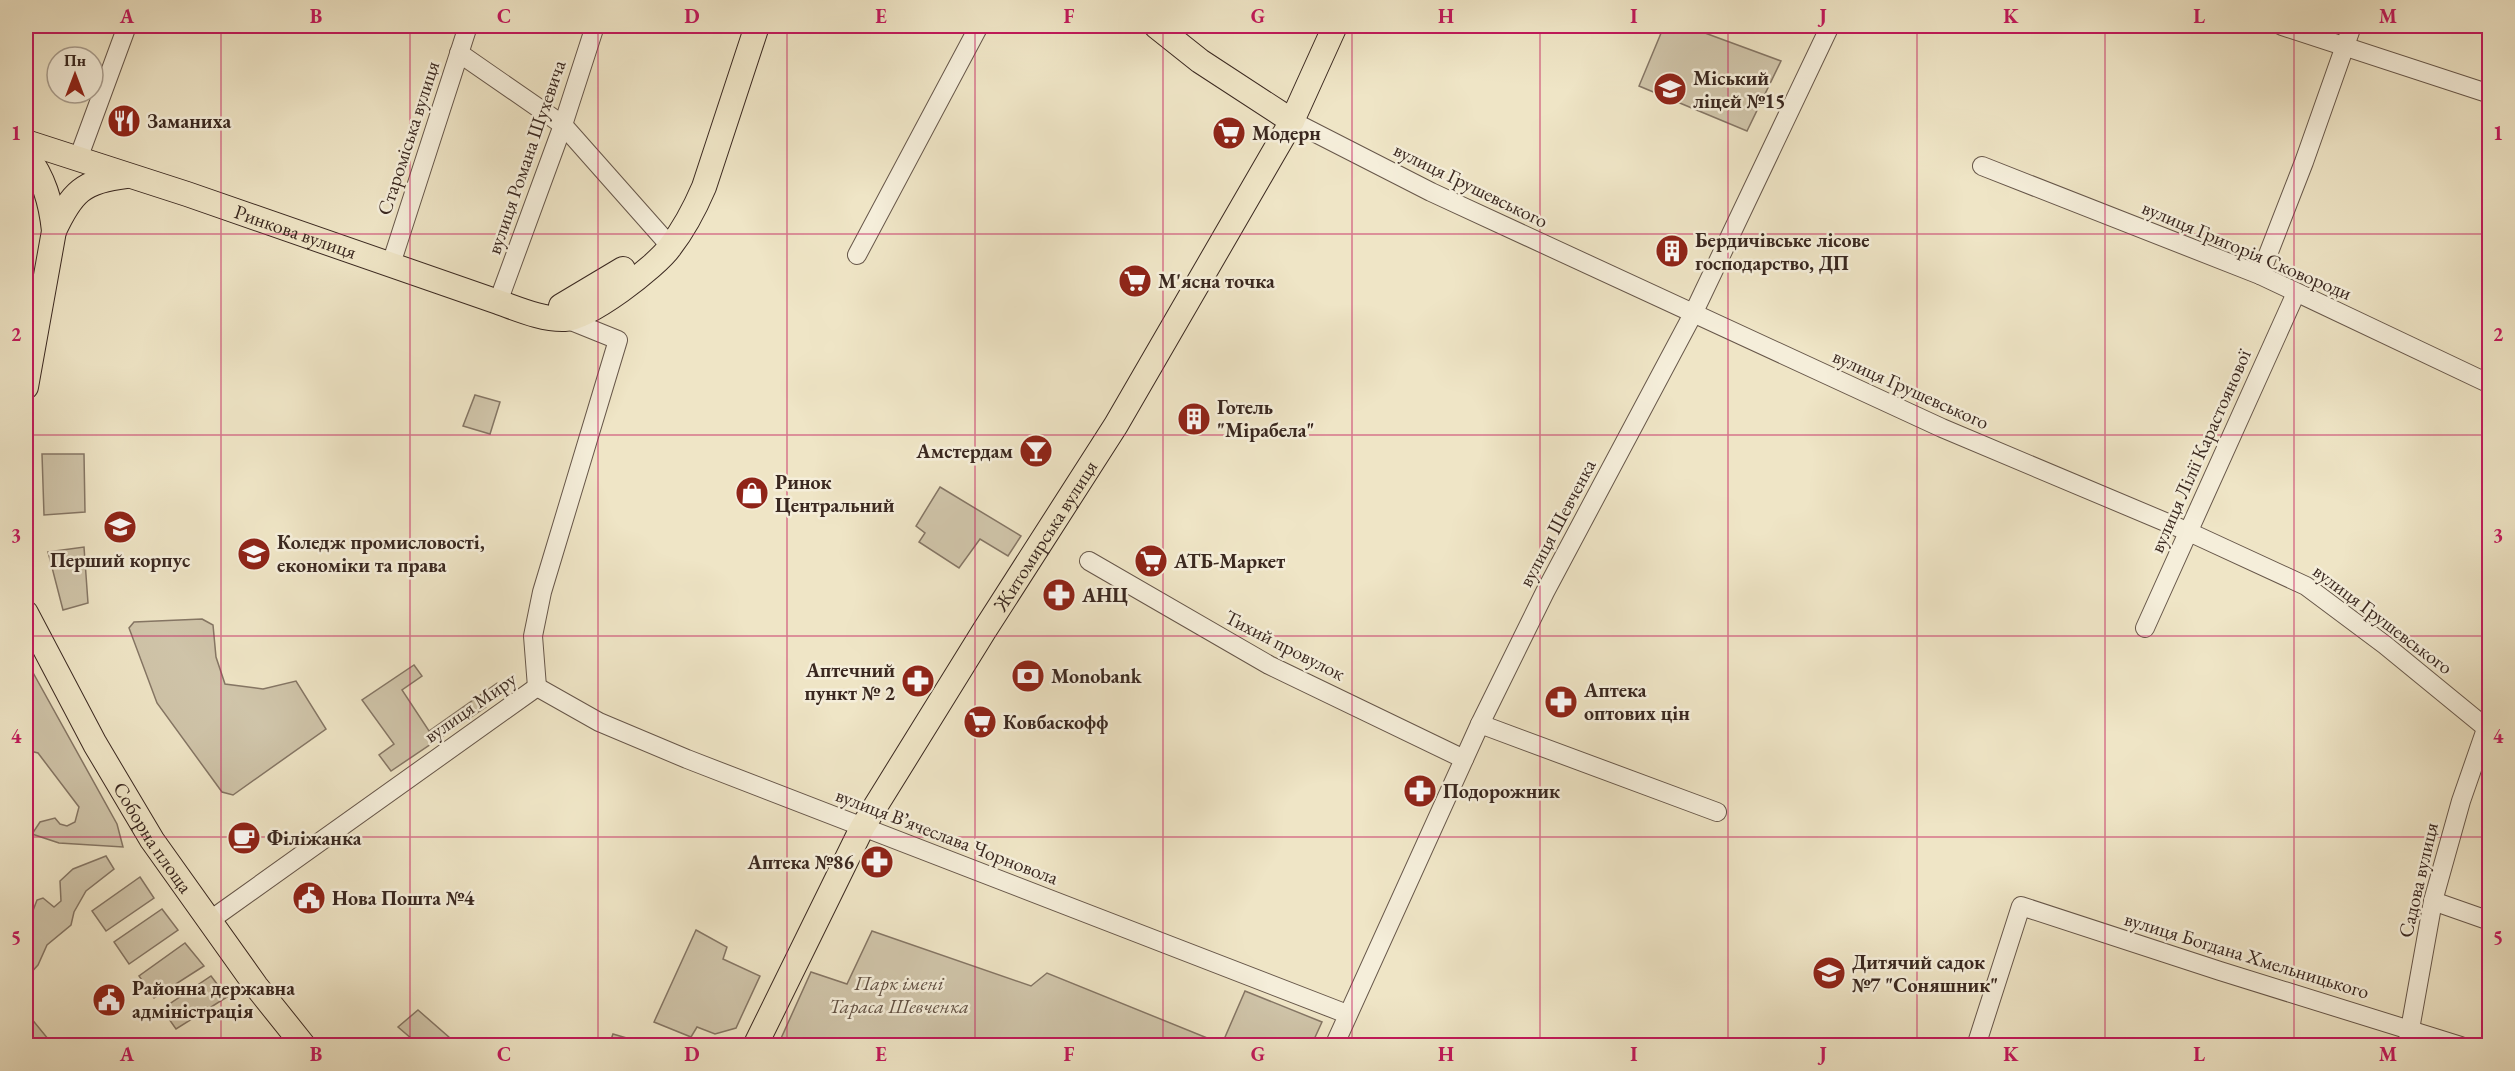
<svg xmlns="http://www.w3.org/2000/svg" width="2515" height="1071" viewBox="0 0 2515 1071" font-family="'EB Garamond',serif">
<style>
.green{fill:#d0c5aa;stroke:#857665;stroke-width:1.5}
.lines{fill:none;stroke-linecap:round;stroke-linejoin:round}
.minor-casing{stroke:#67574a;stroke-width:20}
.major-casing{stroke:#3a2820;stroke-width:26}
.minor{stroke:#f5eeda;stroke-width:18}
.major{stroke:#efe5c6;stroke-width:24}
.grid{fill:none;stroke:#c2185b;stroke-width:1.5;stroke-opacity:0.55}
.labels{text-anchor:middle;dominant-baseline:central;stroke-width:5;stroke-linejoin:round;paint-order:stroke}
.poi-label{font-size:20px;font-weight:bold;fill:#3a2820;stroke:#f5eeda;text-anchor:start}
.street-label{font-size:20px;fill:#3a2820;stroke:#f5eeda}
.park-label{font-size:20px;font-style:italic;fill:#604f42;stroke:#f5eeda}
.neatline{fill:none;stroke:#c2185b;stroke-width:2}
.grid-label{font-size:20px;text-anchor:middle;font-weight:bold;fill:#c2185b}
</style>
<rect width="100%" height="100%" fill="#efe5c6"/>
<filter id="stains"><feTurbulence type="fractalNoise" baseFrequency=".00333" numOctaves="4"/><feColorMatrix values="0 0 0 0 .2 0 0 0 0 .09 0 0 0 0 .02 0 0 0 .5 -.17"/></filter>
<radialGradient id="worn" r=".72"><stop offset=".6" stop-color="#630" stop-opacity="0"/><stop offset="1" stop-color="#630" stop-opacity=".3"/></radialGradient>
<g class="green">
<polygon points="1664,26 1686,26 1781,61 1747,131 1639,86"/>
<polygon points="475,395 500,402 490,434 463,426"/>
<polygon points="42,454 84,454 85,512 44,515"/>
<polygon points="940,487 1021,536 1008,556 980,539 959,568 919,542 925,533 916,526"/>
<polygon points="84,547 88,603 63,610 48,552"/>
<polygon points="202,619 213,625 216,657 225,684 263,689 296,681 326,729 233,795 222,792 157,703 129,628 134,622"/>
<polygon points="26,660 117,824 123,847 59,843 32,834 40,822 55,818 60,824 67,826 75,822 79,807 38,753 26,750"/>
<polygon points="414,665 422,676 402,690 429,731 496,684 486,707 391,771 379,755 394,744 362,700"/>
<polygon points="106,856 114,869 86,891 74,912 71,925 47,945 38,965 26,978 26,929 37,900 43,898 54,907 61,901 60,881 73,869"/>
<polygon points="140,877 154,898 106,931 92,911"/>
<polygon points="162,909 178,930 129,964 114,942"/>
<polygon points="696,930 727,947 723,959 760,976 736,1028 715,1034 697,1027 691,1037 654,1022"/>
<polygon points="872,931 1031,986 1047,973 1222,1044 1245,991 1322,1022 1311,1046 778,1045 811,972 847,984"/>
<polygon points="185,943 204,966 154,998 139,976"/>
<polygon points="211,976 227,997 176,1029 162,1009"/>
<polygon points="418,1010 458,1045 419,1045 398,1027"/>
<polygon points="26,1012 49,1040 50,1045 26,1045"/>
<polygon points="613,1034 647,1044 648,1045 609,1045"/>
</g>
<g class="lines">
<defs>
<g id="minor">
<polyline points="2282,26 2490,94"/>
<polyline points="459,53 563,125 664,239"/>
<polyline points="1292,121 1431,192 1942,428 2189,532 2306,586 2385,645 2490,731"/>
<polyline points="78,159 127,26"/>
<polyline points="1982,166 2260,275 2490,384"/>
<polyline points="857,255 979,26"/>
<polyline points="391,264 468,26"/>
<polyline points="2260,275 2304,162 2352,26"/>
<polyline points="498,302 563,125 595,26"/>
<polyline points="1089,561 1269,665 1464,759"/>
<polyline points="2145,628 2296,293"/>
<polyline points="537,687 599,722 687,759 1347,1014"/>
<polyline points="537,687 533,636 542,592 618,340 566,319"/>
<polyline points="1480,724 1717,812"/>
<polyline points="2433,901 2490,921"/>
<polyline points="209,921 537,687"/>
<polyline points="1334,1046 1480,724 1545,592 1693,314 1830,26"/>
<polyline points="1976,1046 2021,906 2220,971 2461,1046"/>
<polyline points="2407,1046 2433,901 2461,801 2486,729"/>
</g>
<g id="major">
<polyline points="1156,26 1200,61 1292,121"/>
<path id="s1" d="M26,142L187,194L498,302C518,309 543,320 565,319C589,318 656,267 670,247C684,229 695,208 704,187L757,26"/>
<path d="M26,154C44,178 51,202 54,231L26,387"/>
<path d="M54,231C72,192 83,181 126,176"/>
<polyline points="561,306 623,269"/>
<path id="s2" d="M26,613L95,744L152,840L256,986L304,1046"/>
<path id="s3" d="M755,1046L862,828L984,631L1116,425L1292,121L1335,26"/>
</g>
</defs>
<use href="#minor" class="minor-casing"/>
<use href="#major" class="major-casing"/>
<use href="#minor" class="minor"/>
<use href="#major" class="major"/>
</g>
<path class="grid" d="M221,26V1046M410,26V1046M598,26V1046M787,26V1046M975,26V1046M1163,26V1046M1352,26V1046M1540,26V1046M1728,26V1046M1917,26V1046M2105,26V1046M2294,26V1046M26,234H2490M26,435H2490M26,636H2490M26,837H2490"/>
<defs>
<symbol id="school-disc" viewBox="-11 -11 22 22"><circle r="9.5" fill="#8f2418" stroke="#f5eeda"/><path d="M0-5L7-2L0 1L-7-2ZM-4 1L0 2.5L4 1V4Q0 6-4 4Z" fill="#fff"/></symbol>
<symbol id="restaurant-disc" viewBox="-11 -11 22 22"><circle r="9.5" fill="#8f2418" stroke="#f5eeda"/><path d="M-5-6h1v4h1v-4h1v4h1v-4h1v5L-1.5 .5V6h-2V.5L-5-1ZM5-6V6H3V1.5H1.5Q1.5-4 5-6Z" fill="#fff"/></symbol>
<symbol id="supermarket-disc" viewBox="-11 -11 22 22"><circle r="9.5" fill="#8f2418" stroke="#f5eeda"/><path d="M-6-5.5h2.5l.6 2H6L4.5 2H-2.5L-4.4-4H-6ZM-1.5 3.2a1.3 1.3 0 1 0 .1 0ZM3 3.2a1.3 1.3 0 1 0 .1 0Z" fill="#fff"/></symbol>
<symbol id="building-disc" viewBox="-11 -11 22 22"><circle r="9.5" fill="#8f2418" stroke="#f5eeda"/><path d="M-4-6H4V6H1V3H-1V6H-4ZM-2.5-4.3h1.7v1.8h-1.7ZM.8-4.3h1.7v1.8H.8ZM-2.5-1h1.7V.8h-1.7ZM.8-1h1.7V.8H.8Z" fill="#fff"/></symbol>
<symbol id="bar-disc" viewBox="-11 -11 22 22"><circle r="9.5" fill="#8f2418" stroke="#f5eeda"/><path d="M-6-5H6L.8 .8V4.5H3.5V6h-7V4.5H-.8V.8Z" fill="#fff"/></symbol>
<symbol id="shop-disc" viewBox="-11 -11 22 22"><circle r="9.5" fill="#8f2418" stroke="#f5eeda"/><path d="M-5-2.5h2.3a2.7 3.5 0 0 1 5.4 0H5L5.5 6h-11ZM-1.5-2.5h3a1.5 2.3 0 0 0-3 0Z" fill="#fff"/></symbol>
<symbol id="university-disc" viewBox="-11 -11 22 22"><circle r="9.5" fill="#8f2418" stroke="#f5eeda"/><path d="M0-5L7-2L0 1L-7-2ZM-4 1L0 2.5L4 1V4Q0 6-4 4Z" fill="#fff"/></symbol>
<symbol id="pharmacy-disc" viewBox="-11 -11 22 22"><circle r="9.5" fill="#8f2418" stroke="#f5eeda"/><path d="M-2-6h4v4h4v4h-4v4h-4v-4h-4v-4h4Z" fill="#fff"/></symbol>
<symbol id="bank-disc" viewBox="-11 -11 22 22"><circle r="9.5" fill="#8f2418" stroke="#f5eeda"/><path d="M-6-4H6V4H-6ZM0-2.3a2.3 2.3 0 1 0 0 4.6a2.3 2.3 0 1 0 0-4.6Z" fill="#fff"/></symbol>
<symbol id="cafe-disc" viewBox="-11 -11 22 22"><circle r="9.5" fill="#8f2418" stroke="#f5eeda"/><path d="M-5.5-4.5H6V0H3Q3 3.5 0 3.5H-2.5Q-5.5 3.5-5.5 0ZM3-3.2v2h1.7v-2ZM-6 4.5H4V6H-6Z" fill="#fff"/></symbol>
<symbol id="civic-disc" viewBox="-11 -11 22 22"><circle r="9.5" fill="#8f2418" stroke="#f5eeda"/><path d="M-.6-6.5H3V-4.5H.6V-3L4-1V1h2V6H-6V1h2V-1L-.6-3ZM-1.2 2.5V6h2.4V2.5Z" fill="#fff"/></symbol>
</defs>
<g fill-rule="evenodd">
<use href="#school-disc" x="1651" y="70" width="38" height="38"/>
<use href="#restaurant-disc" x="105" y="102" width="38" height="38"/>
<use href="#supermarket-disc" x="1210" y="114" width="38" height="38"/>
<use href="#building-disc" x="1653" y="232" width="38" height="38"/>
<use href="#supermarket-disc" x="1116" y="262" width="38" height="38"/>
<use href="#building-disc" x="1175" y="400" width="38" height="38"/>
<use href="#bar-disc" x="1017" y="432" width="38" height="38"/>
<use href="#shop-disc" x="733" y="474" width="38" height="38"/>
<use href="#university-disc" x="101" y="508" width="38" height="38"/>
<use href="#university-disc" x="235" y="535" width="38" height="38"/>
<use href="#supermarket-disc" x="1132" y="542" width="38" height="38"/>
<use href="#pharmacy-disc" x="1040" y="576" width="38" height="38"/>
<use href="#bank-disc" x="1009" y="657" width="38" height="38"/>
<use href="#pharmacy-disc" x="899" y="662" width="38" height="38"/>
<use href="#pharmacy-disc" x="1542" y="683" width="38" height="38"/>
<use href="#supermarket-disc" x="961" y="703" width="38" height="38"/>
<use href="#pharmacy-disc" x="1401" y="772" width="38" height="38"/>
<use href="#cafe-disc" x="225" y="819" width="38" height="38"/>
<use href="#pharmacy-disc" x="858" y="843" width="38" height="38"/>
<use href="#civic-disc" x="290" y="879" width="38" height="38"/>
<use href="#school-disc" x="1810" y="954" width="38" height="38"/>
<use href="#civic-disc" x="90" y="981" width="38" height="38"/>
</g>
<g class="labels">
<g class="poi-label">
<text x="1693" y="78">Міський<tspan x="1693" dy="23">ліцей №15</tspan></text>
<text x="147" y="121">Заманиха</text>
<text x="1252" y="133">Модерн</text>
<text x="1695" y="240">Бердичівське лісове<tspan x="1695" dy="23">господарство, ДП</tspan></text>
<text x="1158" y="281">М'ясна точка</text>
<text x="1217" y="407">Готель<tspan x="1217" dy="23">"Мірабела"</tspan></text>
<text x="1013" y="451" text-anchor="end">Амстердам</text>
<text x="775" y="482">Ринок<tspan x="775" dy="23">Центральний</tspan></text>
<text x="277" y="542">Коледж промисловості,<tspan x="277" dy="23">економіки та права</tspan></text>
<text x="120" y="560" text-anchor="middle">Перший корпус</text>
<text x="1174" y="561">АТБ-Маркет</text>
<text x="1082" y="595">АНЦ</text>
<text x="895" y="670" text-anchor="end">Аптечний<tspan x="895" dy="23">пункт № 2</tspan></text>
<text x="1051" y="676">Monobank</text>
<text x="1584" y="690">Аптека<tspan x="1584" dy="23">оптових цін</tspan></text>
<text x="1003" y="722">Ковбаскофф</text>
<text x="1443" y="791">Подорожник</text>
<text x="267" y="838">Філіжанка</text>
<text x="854" y="862" text-anchor="end">Аптека №86</text>
<text x="332" y="898">Нова Пошта №4</text>
<text x="1852" y="962">Дитячий садок<tspan x="1852" dy="23">№7 "Соняшник"</tspan></text>
<text x="132" y="988">Районна державна<tspan x="132" dy="23">адміністрація</tspan></text>
</g>
<g class="street-label">
<text transform="translate(408 138) rotate(-72)">Староміська вулиця</text>
<text transform="translate(526 157) rotate(-71)">вулиця Романа Шухевича</text>
<text transform="translate(1471 185) rotate(26)">вулиця Грушевського</text>
<text stroke="none"><textPath href="#s1" startOffset="284">Ринкова вулиця</textPath></text>
<text transform="translate(2247 250) rotate(23)">вулиця Григорія Сковороди</text>
<text transform="translate(1911 389) rotate(24)">вулиця Грушевського</text>
<text transform="translate(2200 451) rotate(-66)">вулиця Лілії Карастоянової</text>
<text transform="translate(1557 523) rotate(-62)">вулиця Шевченка</text>
<text stroke="none"><textPath href="#s3" startOffset="588">Житомирська вулиця</textPath></text>
<text transform="translate(2383 619) rotate(37)">вулиця Грушевського</text>
<text transform="translate(1285 645) rotate(27)">Тихий провулок</text>
<text transform="translate(470 707) rotate(-35)">вулиця Миру</text>
<text transform="translate(947 836) rotate(21)">вулиця Вʼячеслава Чорновола</text>
<text stroke="none"><textPath href="#s2" startOffset="258">Соборна площа</textPath></text>
<text transform="translate(2418 880) rotate(-77)">Садова вулиця</text>
<text transform="translate(2247 955) rotate(17)">вулиця Богдана Хмельницького</text>
</g>
<g class="park-label">
<text x="899" y="983">Парк імені<tspan x="899" dy="23">Тараса Шевченка</tspan></text>
</g>
</g>
<rect width="2515" height="1071" fill="none" stroke="#efe5c6" stroke-width="66"/>
<g transform="translate(75 75)"><circle r="28" fill="#f5eeda" stroke="#aa9f90" stroke-width="1.5"/>
<path d="M0-4.5L10 22L0 15L-10 22Z" fill="#8f2418"/>
<text y="-9" font-size="16" font-weight="bold" text-anchor="middle" fill="#3a2820">Пн</text>
</g>
<rect x="33" y="33" width="2449" height="1005" class="neatline"/>
<g class="grid-label">
<text x="127" y="23">A</text>
<text x="316" y="23">B</text>
<text x="504" y="23">C</text>
<text x="692" y="23">D</text>
<text x="881" y="23">E</text>
<text x="1069" y="23">F</text>
<text x="1258" y="23">G</text>
<text x="1446" y="23">H</text>
<text x="1634" y="23">I</text>
<text x="1823" y="23">J</text>
<text x="2011" y="23">K</text>
<text x="2199" y="23">L</text>
<text x="2388" y="23">M</text>
<text x="16" y="140">1</text>
<text x="2498" y="140">1</text>
<text x="16" y="341">2</text>
<text x="2498" y="341">2</text>
<text x="16" y="542">3</text>
<text x="2498" y="542">3</text>
<text x="16" y="743">4</text>
<text x="2498" y="743">4</text>
<text x="16" y="944">5</text>
<text x="2498" y="944">5</text>
<text x="127" y="1061">A</text>
<text x="316" y="1061">B</text>
<text x="504" y="1061">C</text>
<text x="692" y="1061">D</text>
<text x="881" y="1061">E</text>
<text x="1069" y="1061">F</text>
<text x="1258" y="1061">G</text>
<text x="1446" y="1061">H</text>
<text x="1634" y="1061">I</text>
<text x="1823" y="1061">J</text>
<text x="2011" y="1061">K</text>
<text x="2199" y="1061">L</text>
<text x="2388" y="1061">M</text>
</g>
<rect width="100%" height="100%" filter="url(#stains)"/>
<rect width="100%" height="100%" fill="url(#worn)"/>
</svg>
